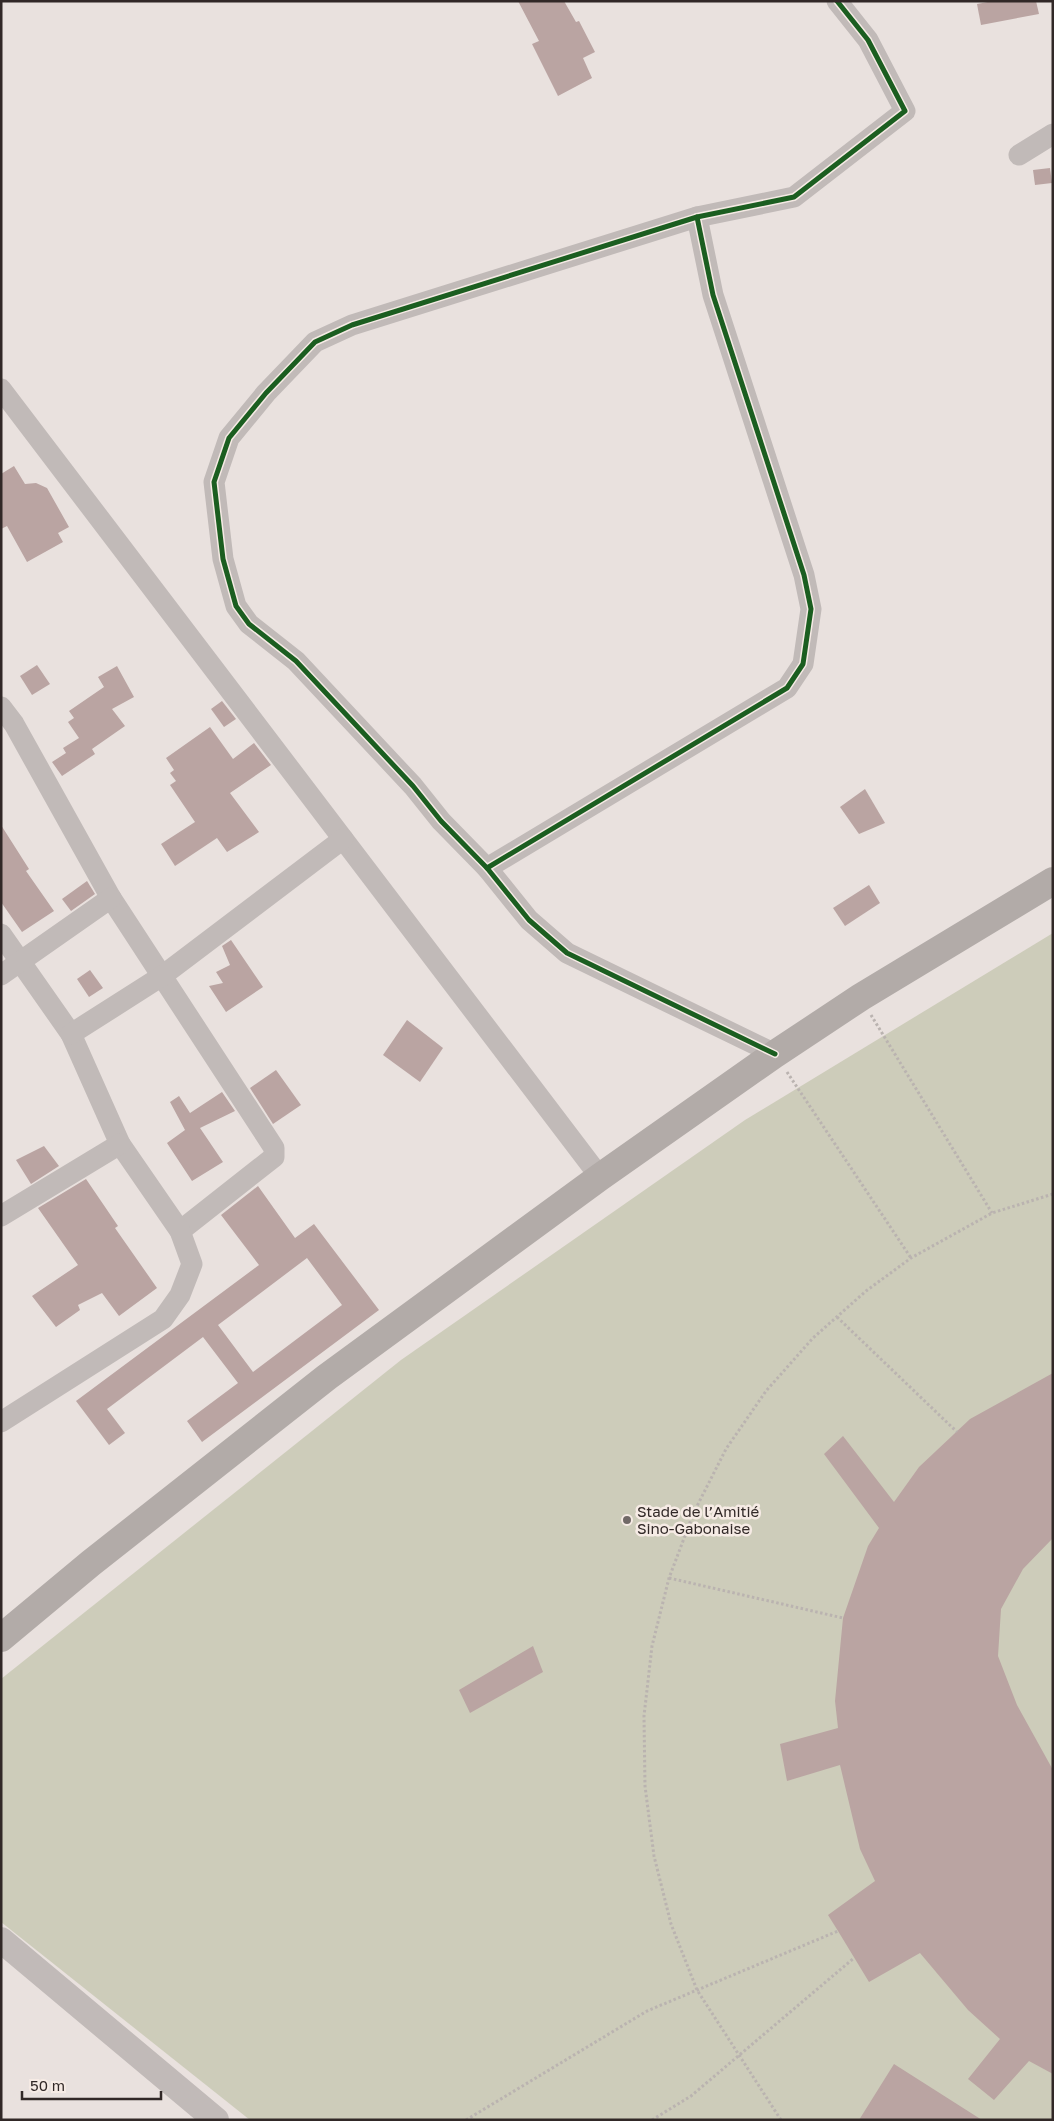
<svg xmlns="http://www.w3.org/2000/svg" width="1054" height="2121" viewBox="0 0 1054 2121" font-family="'Golos Text',sans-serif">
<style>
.green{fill:#cdccba}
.building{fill:#baa4a2;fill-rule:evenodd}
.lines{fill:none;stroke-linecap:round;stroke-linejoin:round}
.path{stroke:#bab3b0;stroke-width:3;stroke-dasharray:2.5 2.5;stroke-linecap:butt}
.minor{stroke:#c1bab8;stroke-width:21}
.tertiary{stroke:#c1bab8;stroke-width:26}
.secondary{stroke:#b2aba8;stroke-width:28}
.cycleway-casing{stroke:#f6ebe5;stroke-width:8}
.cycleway{stroke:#1b5e20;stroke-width:5}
.poi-dot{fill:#716967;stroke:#f6ebe5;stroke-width:2}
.labels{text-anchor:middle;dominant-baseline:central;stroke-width:5;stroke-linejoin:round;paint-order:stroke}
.poi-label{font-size:15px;fill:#312827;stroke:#f6ebe5;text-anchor:start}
</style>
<rect width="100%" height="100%" fill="#e9e1de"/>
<polygon class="green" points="1053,933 1053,2120 250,2120 1,1922 1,1679 401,1360 745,1120"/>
<g class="building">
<polygon points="518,1 564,1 576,22 579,21 595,52 583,58 592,78 558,96 532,44 539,41"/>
<polygon points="993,1 1036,1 1039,14 981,25 977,4"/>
<polygon points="1050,168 1052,183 1035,185 1033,170"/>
<polygon points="14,466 25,484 36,483 47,488 69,527 58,533 63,542 27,562 7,526 1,529 1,474"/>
<polygon points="37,665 50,684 32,695 20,676"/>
<polygon points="117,666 134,697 112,709 125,726 92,749 95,754 62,776 52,762 66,753 63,748 79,738 68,722 74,718 69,711 104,687 98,677"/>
<polygon points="222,701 236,719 224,727 211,709"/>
<polygon points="210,727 233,759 254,743 271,765 230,793 259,832 227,852 217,838 175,866 161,844 195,822 170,785 176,781 170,773 174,770 166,758"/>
<polygon points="865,789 885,823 859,834 840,807"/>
<polygon points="1,825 29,869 26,871 54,911 22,932 1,902"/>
<polygon points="87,881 95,894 71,911 62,899"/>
<polygon points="869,885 880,903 845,926 833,908"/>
<polygon points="231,940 263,987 226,1012 209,986 223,983 216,972 230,965 222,946"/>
<polygon points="90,970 103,988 89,997 77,979"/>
<polygon points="407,1020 443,1048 420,1082 383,1055"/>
<polygon points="276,1070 301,1105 273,1124 250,1088"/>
<polygon points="222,1092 235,1111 200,1128 223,1162 192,1181 167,1143 185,1130 170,1102 179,1096 190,1113"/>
<polygon points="44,1146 59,1166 31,1184 16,1160"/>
<polygon points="86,1179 118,1226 115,1228 157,1288 119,1316 102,1293 78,1305 80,1310 56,1327 32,1296 78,1265 38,1208"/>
<path d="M258,1186L295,1238L314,1224L379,1310L202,1442L187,1421L238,1383L203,1337L107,1409L125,1433L109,1445L76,1401L259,1265L221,1215ZM307,1258L342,1305L253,1372L218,1325Z"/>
<polygon points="1053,1373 1053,1538 1023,1569 1001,1609 998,1656 1017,1705 1053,1770 1053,2074 1029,2061 994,2100 968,2079 1000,2039 968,2010 920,1953 869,1982 838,1931 828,1915 875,1881 860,1849 840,1765 787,1781 780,1744 838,1728 835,1701 843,1618 868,1546 879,1528 824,1454 843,1436 894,1502 919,1467 970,1419"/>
<polygon points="533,1646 543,1672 470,1713 459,1690"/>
<polygon points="894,2064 982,2120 859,2120"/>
</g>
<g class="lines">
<g class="path">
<polyline points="871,1015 992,1213"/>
<polyline points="787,1072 911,1258"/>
<polyline points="837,1317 957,1432"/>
<polyline points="669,1578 843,1618"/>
<polyline points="466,2120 647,2011 838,1931"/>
<polyline points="652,2120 691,2096 854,1958"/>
<polyline points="781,2120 697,1990 671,1924 654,1856 645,1786 644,1716 652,1646 669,1578 694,1512 726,1449 766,1391 813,1338 866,1291 911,1258 992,1213 1053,1194"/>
</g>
<g class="minor">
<polyline points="1019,155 1053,134"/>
<polyline points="1,389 600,1177"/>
<polyline points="1,707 14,724 111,898 274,1148 274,1157 180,1231"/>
<polyline points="487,868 787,688 803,664 811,609 804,575 713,295 697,217"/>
<polyline points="1,934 71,1034 120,1144 180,1231 192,1264 180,1295 163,1319 1,1422"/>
<polyline points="1,975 111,898"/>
<polyline points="71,1034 162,976 343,839"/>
<polyline points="775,1054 567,953 529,920 487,868 441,821 413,786 296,661 249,624 236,606 223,559 214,482 229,438 266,393 315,342 352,325 697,217 794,197 905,111 868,40 837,1"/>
<polyline points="1,1216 120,1144"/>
</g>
<polyline class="tertiary" points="1,1940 216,2120"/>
<polyline class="secondary" points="1,1638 91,1563 327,1377 600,1177 775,1054 861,997 1053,881"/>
<defs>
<g id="cycleway">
<polyline points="487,868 787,688 803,664 811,609 804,575 713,295 697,217"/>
<polyline points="775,1054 567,953 529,920 487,868 441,821 413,786 296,661 249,624 236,606 223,559 214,482 229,438 266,393 315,342 352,325 697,217 794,197 905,111 868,40 837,1"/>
</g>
</defs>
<use href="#cycleway" class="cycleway-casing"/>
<use href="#cycleway" class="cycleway"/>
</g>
<circle class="poi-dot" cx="627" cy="1520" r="5"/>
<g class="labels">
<g class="poi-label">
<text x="637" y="1511">Stade de l’Amitié<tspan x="637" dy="17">Sino-Gabonaise</tspan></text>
</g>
</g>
<rect width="1054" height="2121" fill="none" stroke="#312827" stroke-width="5"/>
<path d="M22 2091v8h139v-8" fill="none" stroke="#312827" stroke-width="2.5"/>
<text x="30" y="2091" font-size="15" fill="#312827" stroke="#f6ebe5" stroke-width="4" paint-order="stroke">50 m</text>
</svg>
